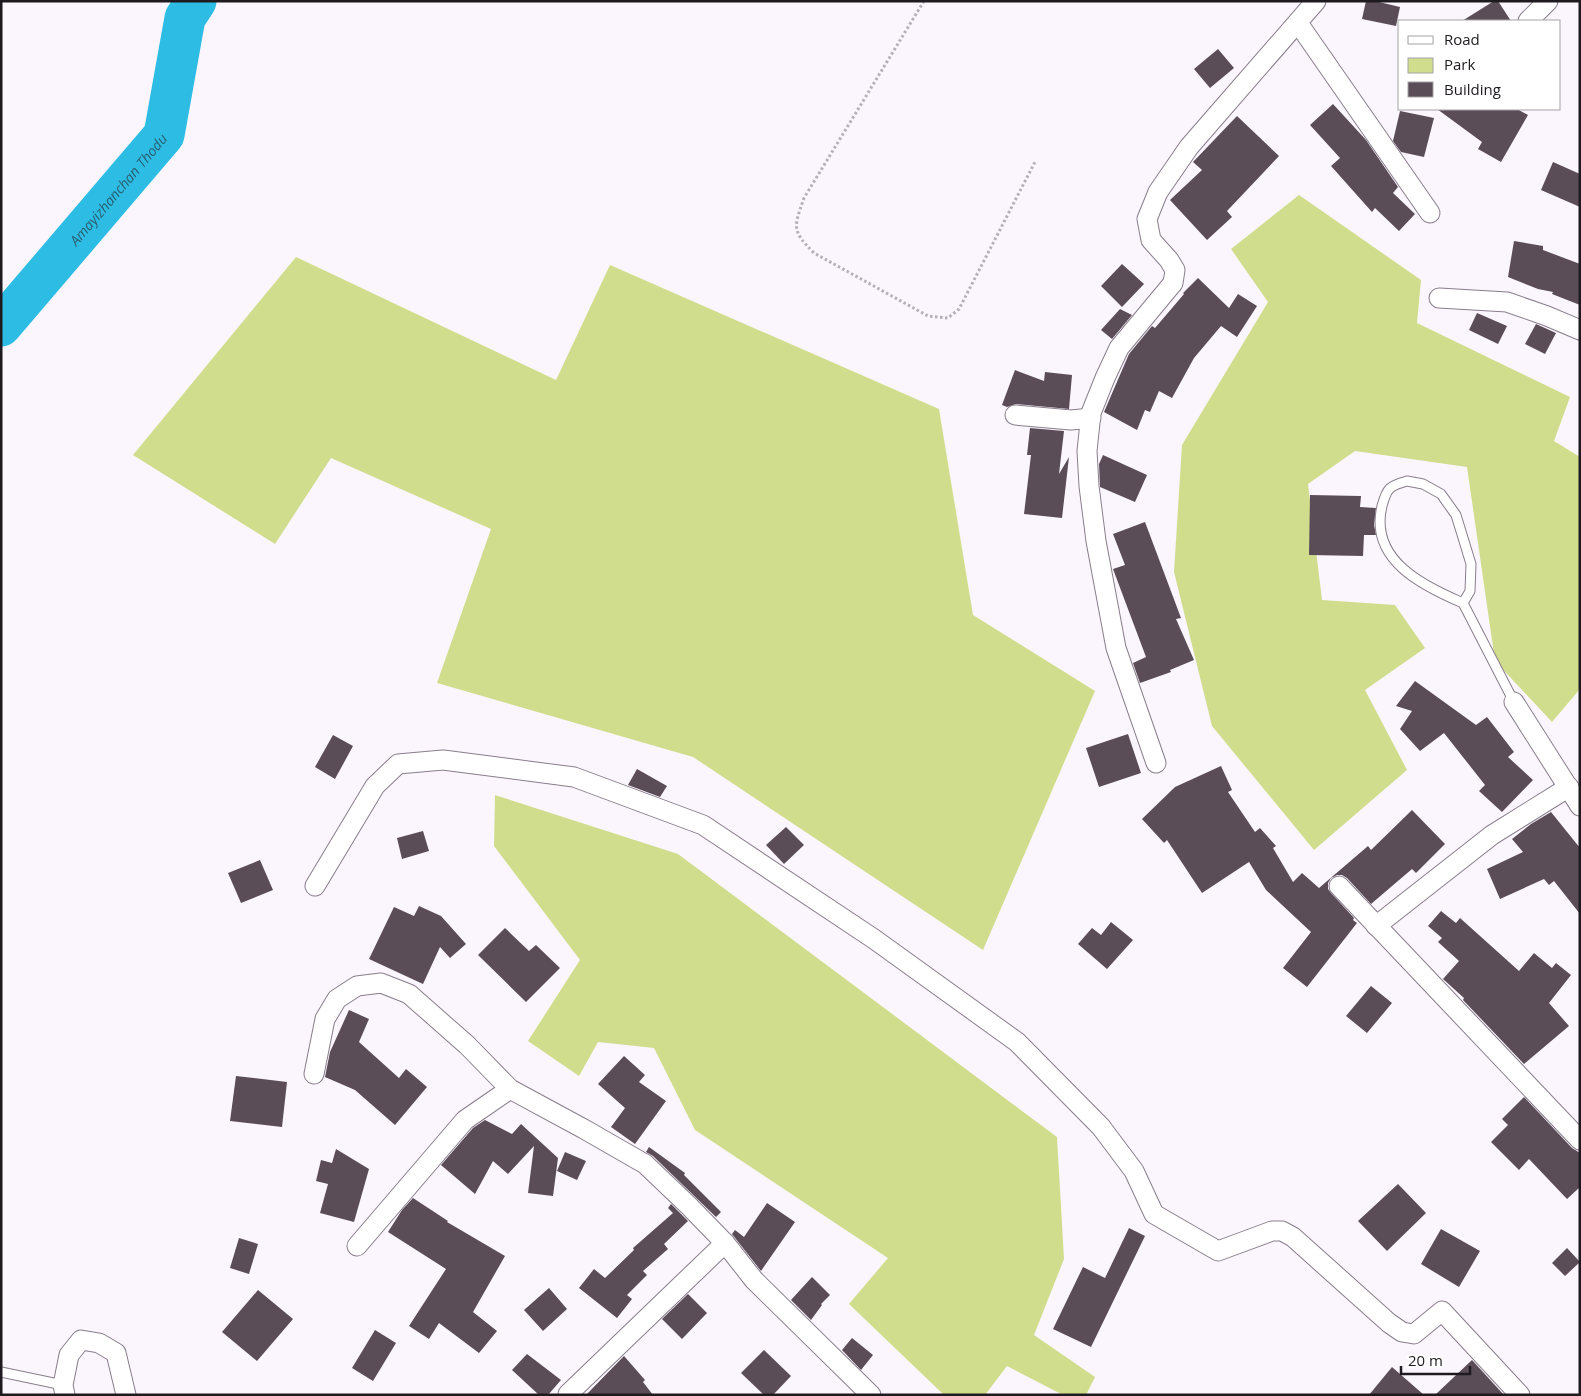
<svg xmlns="http://www.w3.org/2000/svg" width="1581" height="1396" viewBox="0 0 1581 1396" font-family="'Open Sans',sans-serif">
<style>
.green{fill:#d0dd8d}
.lines{fill:none;stroke-linecap:round;stroke-linejoin:round}
.river{stroke:#2dbce4;stroke-width:41}
.building{fill:#5b4d58}
.service-casing{stroke:#887d8c;stroke-width:11}
.minor-casing{stroke:#887d8c;stroke-width:21}
.path{stroke:#b4b0b6;stroke-width:3;stroke-dasharray:2.5 2.5;stroke-linecap:butt}
.service{stroke:#fff;stroke-width:9}
.minor{stroke:#fff;stroke-width:19}
.labels{text-anchor:middle;dominant-baseline:central;stroke-width:5;stroke-linejoin:round;paint-order:stroke}
.water-label{font-size:14px;font-style:italic;fill:#2a5f71;stroke:#fff}
</style>
<rect width="100%" height="100%" fill="#fbf6fd"/>
<g class="green">
<polygon points="1299,195 1421,280 1417,323 1570,397 1554,441 1580,457 1580,689 1552,722 1495,661 1467,467 1355,451 1308,484 1322,600 1395,605 1425,648 1365,690 1407,770 1314,850 1212,726 1174,572 1182,445 1268,302 1231,249"/>
<polygon points="296,257 556,380 610,265 939,409 973,615 1095,691 983,950 693,757 437,683 491,529 331,458 275,544 133,455"/>
<polygon points="495,795 678,854 1057,1137 1064,1259 1034,1335 1095,1377 1086,1395 1063,1395 1007,1366 985,1395 944,1395 849,1304 888,1258 695,1130 654,1048 598,1042 579,1076 528,1041 580,960 494,846"/>
</g>
<g class="lines">
<path class="river" id="s1" d="M1,326L164,135L185,18L196,1"/>
</g>
<g class="building">
<polygon points="1366,1 1375,1 1400,7 1396,26 1362,19"/>
<polygon points="1494,1 1498,1 1511,21 1462,21"/>
<polygon points="1218,49 1234,68 1210,88 1194,69"/>
<polygon points="1333,104 1366,140 1398,187 1393,193 1415,214 1399,231 1375,208 1372,212 1331,166 1340,158 1310,125"/>
<polygon points="1437,109 1517,109 1528,115 1501,162 1478,149 1482,142"/>
<polygon points="1400,111 1434,118 1424,157 1401,152 1393,141"/>
<polygon points="1237,116 1279,156 1227,211 1232,217 1207,240 1170,200 1202,170 1193,162"/>
<polygon points="1553,162 1580,174 1580,207 1541,190"/>
<polygon points="1514,241 1543,246 1543,250 1580,264 1580,305 1552,294 1553,292 1538,289 1508,277"/>
<polygon points="1122,264 1144,284 1122,307 1101,286"/>
<polygon points="1198,278 1229,308 1238,294 1257,306 1237,337 1221,326 1194,358 1172,398 1159,391 1150,412 1145,410 1137,430 1104,412 1129,354 1152,326 1155,328 1184,294 1183,293"/>
<polygon points="1120,309 1132,315 1112,339 1101,330"/>
<polygon points="1477,313 1507,326 1498,344 1469,330"/>
<polygon points="1536,324 1556,333 1545,354 1525,344"/>
<polygon points="1015,370 1044,381 1045,372 1072,375 1069,409 1016,404 1007,407 1002,405"/>
<polygon points="1030,428 1064,431 1059,474 1069,457 1062,518 1024,514 1031,455 1027,455"/>
<polygon points="1103,455 1147,475 1135,502 1100,487 1099,464"/>
<polygon points="1310,495 1361,496 1360,507 1376,508 1374,525 1376,535 1364,535 1363,556 1309,555"/>
<polygon points="1145,522 1181,618 1176,619 1194,660 1170,670 1171,672 1140,683 1133,663 1146,657 1113,569 1125,565 1113,534"/>
<polygon points="1415,681 1476,725 1487,717 1514,752 1508,757 1533,780 1502,812 1479,791 1485,785 1444,733 1420,751 1400,729 1412,711 1396,706"/>
<polygon points="1128,734 1141,773 1099,787 1086,748"/>
<polygon points="333,735 353,746 335,779 315,767"/>
<polygon points="1221,766 1232,790 1228,792 1255,832 1260,828 1276,846 1273,848 1293,882 1302,873 1319,888 1368,846 1371,850 1412,810 1445,844 1416,873 1412,869 1371,904 1347,878 1342,875 1337,875 1331,878 1328,883 1328,889 1331,893 1354,918 1353,920 1357,923 1307,987 1283,968 1311,932 1266,890 1249,862 1202,893 1167,840 1164,843 1142,819 1175,787"/>
<polygon points="637,769 667,786 660,797 628,785"/>
<polygon points="1551,812 1580,848 1580,914 1554,881 1549,885 1544,879 1500,899 1487,869 1523,852 1512,839 1531,824"/>
<polygon points="786,827 804,845 784,864 766,845"/>
<polygon points="423,831 429,851 402,859 397,838"/>
<polygon points="260,860 273,890 241,903 228,873"/>
<polygon points="419,906 441,916 466,944 450,958 440,947 423,984 369,959 394,907 414,916"/>
<polygon points="1441,911 1456,923 1460,918 1519,971 1534,953 1552,968 1556,963 1571,975 1549,1003 1569,1026 1524,1064 1463,1000 1464,998 1443,979 1459,961 1438,942 1442,938 1428,926"/>
<polygon points="1111,922 1133,940 1107,969 1078,944 1092,928 1101,935"/>
<polygon points="505,928 529,951 536,945 560,968 526,1002 478,955"/>
<polygon points="1371,986 1392,1003 1367,1033 1346,1016"/>
<polygon points="349,1010 369,1019 359,1042 399,1078 406,1069 427,1087 395,1125 355,1090 325,1077 330,1052"/>
<polygon points="624,1056 645,1075 639,1082 666,1101 635,1144 611,1127 625,1108 598,1084"/>
<polygon points="236,1076 287,1082 282,1127 230,1121"/>
<polygon points="1524,1097 1572,1148 1580,1153 1580,1187 1567,1199 1529,1159 1519,1170 1491,1142 1508,1125 1502,1119"/>
<polygon points="485,1120 512,1134 521,1124 558,1158 553,1196 528,1193 534,1146 508,1174 493,1161 475,1194 441,1165 473,1128"/>
<polygon points="649,1147 685,1173 684,1175 721,1212 716,1217 653,1156 646,1152"/>
<polygon points="336,1149 369,1169 354,1222 320,1213 328,1184 316,1181 321,1160 332,1163"/>
<polygon points="565,1152 586,1161 577,1180 557,1171"/>
<polygon points="1398,1184 1426,1213 1387,1251 1358,1221"/>
<polygon points="413,1198 448,1221 447,1222 505,1256 473,1312 497,1331 479,1353 439,1323 429,1339 409,1326 446,1269 388,1232 402,1210"/>
<polygon points="767,1203 795,1222 761,1271 732,1234 735,1230 744,1237"/>
<polygon points="671,1204 688,1221 664,1244 668,1249 643,1271 647,1275 627,1295 632,1299 617,1318 579,1288 594,1269 605,1278 634,1250 633,1248 673,1213 668,1208"/>
<polygon points="1129,1228 1145,1236 1091,1347 1053,1329 1083,1267 1105,1278"/>
<polygon points="1441,1229 1480,1251 1459,1287 1421,1264"/>
<polygon points="239,1238 258,1244 249,1274 230,1268"/>
<polygon points="1567,1248 1580,1262 1565,1276 1552,1263"/>
<polygon points="812,1277 830,1295 821,1304 822,1305 811,1320 791,1300"/>
<polygon points="549,1288 567,1309 543,1331 524,1310"/>
<polygon points="258,1290 293,1319 257,1361 222,1332"/>
<polygon points="688,1294 707,1313 682,1339 662,1319"/>
<polygon points="375,1330 396,1343 373,1381 352,1368"/>
<polygon points="852,1338 873,1355 861,1370 842,1350"/>
<polygon points="764,1350 791,1376 773,1395 764,1395 741,1373"/>
<polygon points="527,1354 561,1380 548,1395 539,1395 512,1370"/>
<polygon points="624,1356 645,1380 643,1382 653,1395 586,1395"/>
<polygon points="1472,1360 1504,1395 1435,1395"/>
<polygon points="1392,1367 1424,1395 1369,1395"/>
</g>
<g class="lines">
<defs>
<g id="service">
<path d="M1407,481L1423,484L1441,494L1456,515L1471,564L1470,591L1463,603C1423,586 1369,560 1382,506C1387,488 1389,486 1407,481Z"/>
<polyline points="1463,603 1514,702"/>
<polyline points="1,1372 63,1385"/>
</g>
<g id="minor">
<polyline points="1528,21 1548,1"/>
<polyline points="1298,23 1430,213"/>
<polyline points="1439,298 1507,302 1547,316 1580,330"/>
<polyline points="1015,415 1071,420 1091,418"/>
<polyline points="1514,702 1580,806"/>
<polyline points="1156,763 1116,648 1096,541 1089,486 1087,451 1091,413 1105,378 1119,348 1173,283 1175,270 1169,260 1151,240 1147,219 1158,192 1189,147 1316,1"/>
<polyline points="315,886 375,786 398,764 443,760 574,777 703,825 874,939 1017,1042 1101,1127 1134,1171 1154,1214 1218,1251 1272,1231 1282,1231 1293,1237 1389,1323 1402,1332 1414,1334 1442,1311 1520,1395"/>
<polyline points="1339,886 1580,1140"/>
<polyline points="1376,926 1492,835 1569,787"/>
<polyline points="314,1074 325,1019 337,999 357,986 381,983 409,994 467,1045 510,1089 584,1129 645,1164 689,1206 725,1243 754,1280 871,1395"/>
<polyline points="357,1246 465,1120 510,1089"/>
<polyline points="568,1394 725,1243"/>
<polyline points="65,1395 63,1385 69,1355 81,1340 99,1343 116,1353 126,1395"/>
</g>
</defs>
<use href="#service" class="service-casing"/>
<use href="#minor" class="minor-casing"/>
<path class="path" d="M924,1L804,198C794,227 791,230 814,253L928,316L948,318L959,309L1036,160"/>
<use href="#service" class="service"/>
<use href="#minor" class="minor"/>
</g>
<g class="labels">
<g class="water-label">
<text stroke="none"><textPath href="#s1" startOffset="180">Amayizhanchan Thodu</textPath></text>
</g>
</g>
<rect width="1581" height="1396" fill="none" stroke="#1e1a1f" stroke-width="5"/>
<rect x="1398" y="20" width="162" height="90" fill="#ffffff" stroke="#a5a3a5"/>
<rect x="1408" y="36" width="25" height="8" fill="#ffffff" stroke="#a5a3a5"/>
<text x="1444" y="45" font-size="15" fill="#1e1a1f">Road</text>
<rect x="1408" y="58" width="25" height="15" fill="#d0dd8d" stroke="#a5a3a5"/>
<text x="1444" y="70" font-size="15" fill="#1e1a1f">Park</text>
<rect x="1408" y="82" width="25" height="15" fill="#5b4d58" stroke="#a5a3a5"/>
<text x="1444" y="95" font-size="15" fill="#1e1a1f">Building</text>
<path d="M1401 1366v8h69v-8" fill="none" stroke="#1e1a1f" stroke-width="2.5"/>
<text x="1408" y="1366" font-size="15" fill="#1e1a1f" stroke="#ffffff" stroke-width="4" paint-order="stroke">20 m</text>
</svg>
